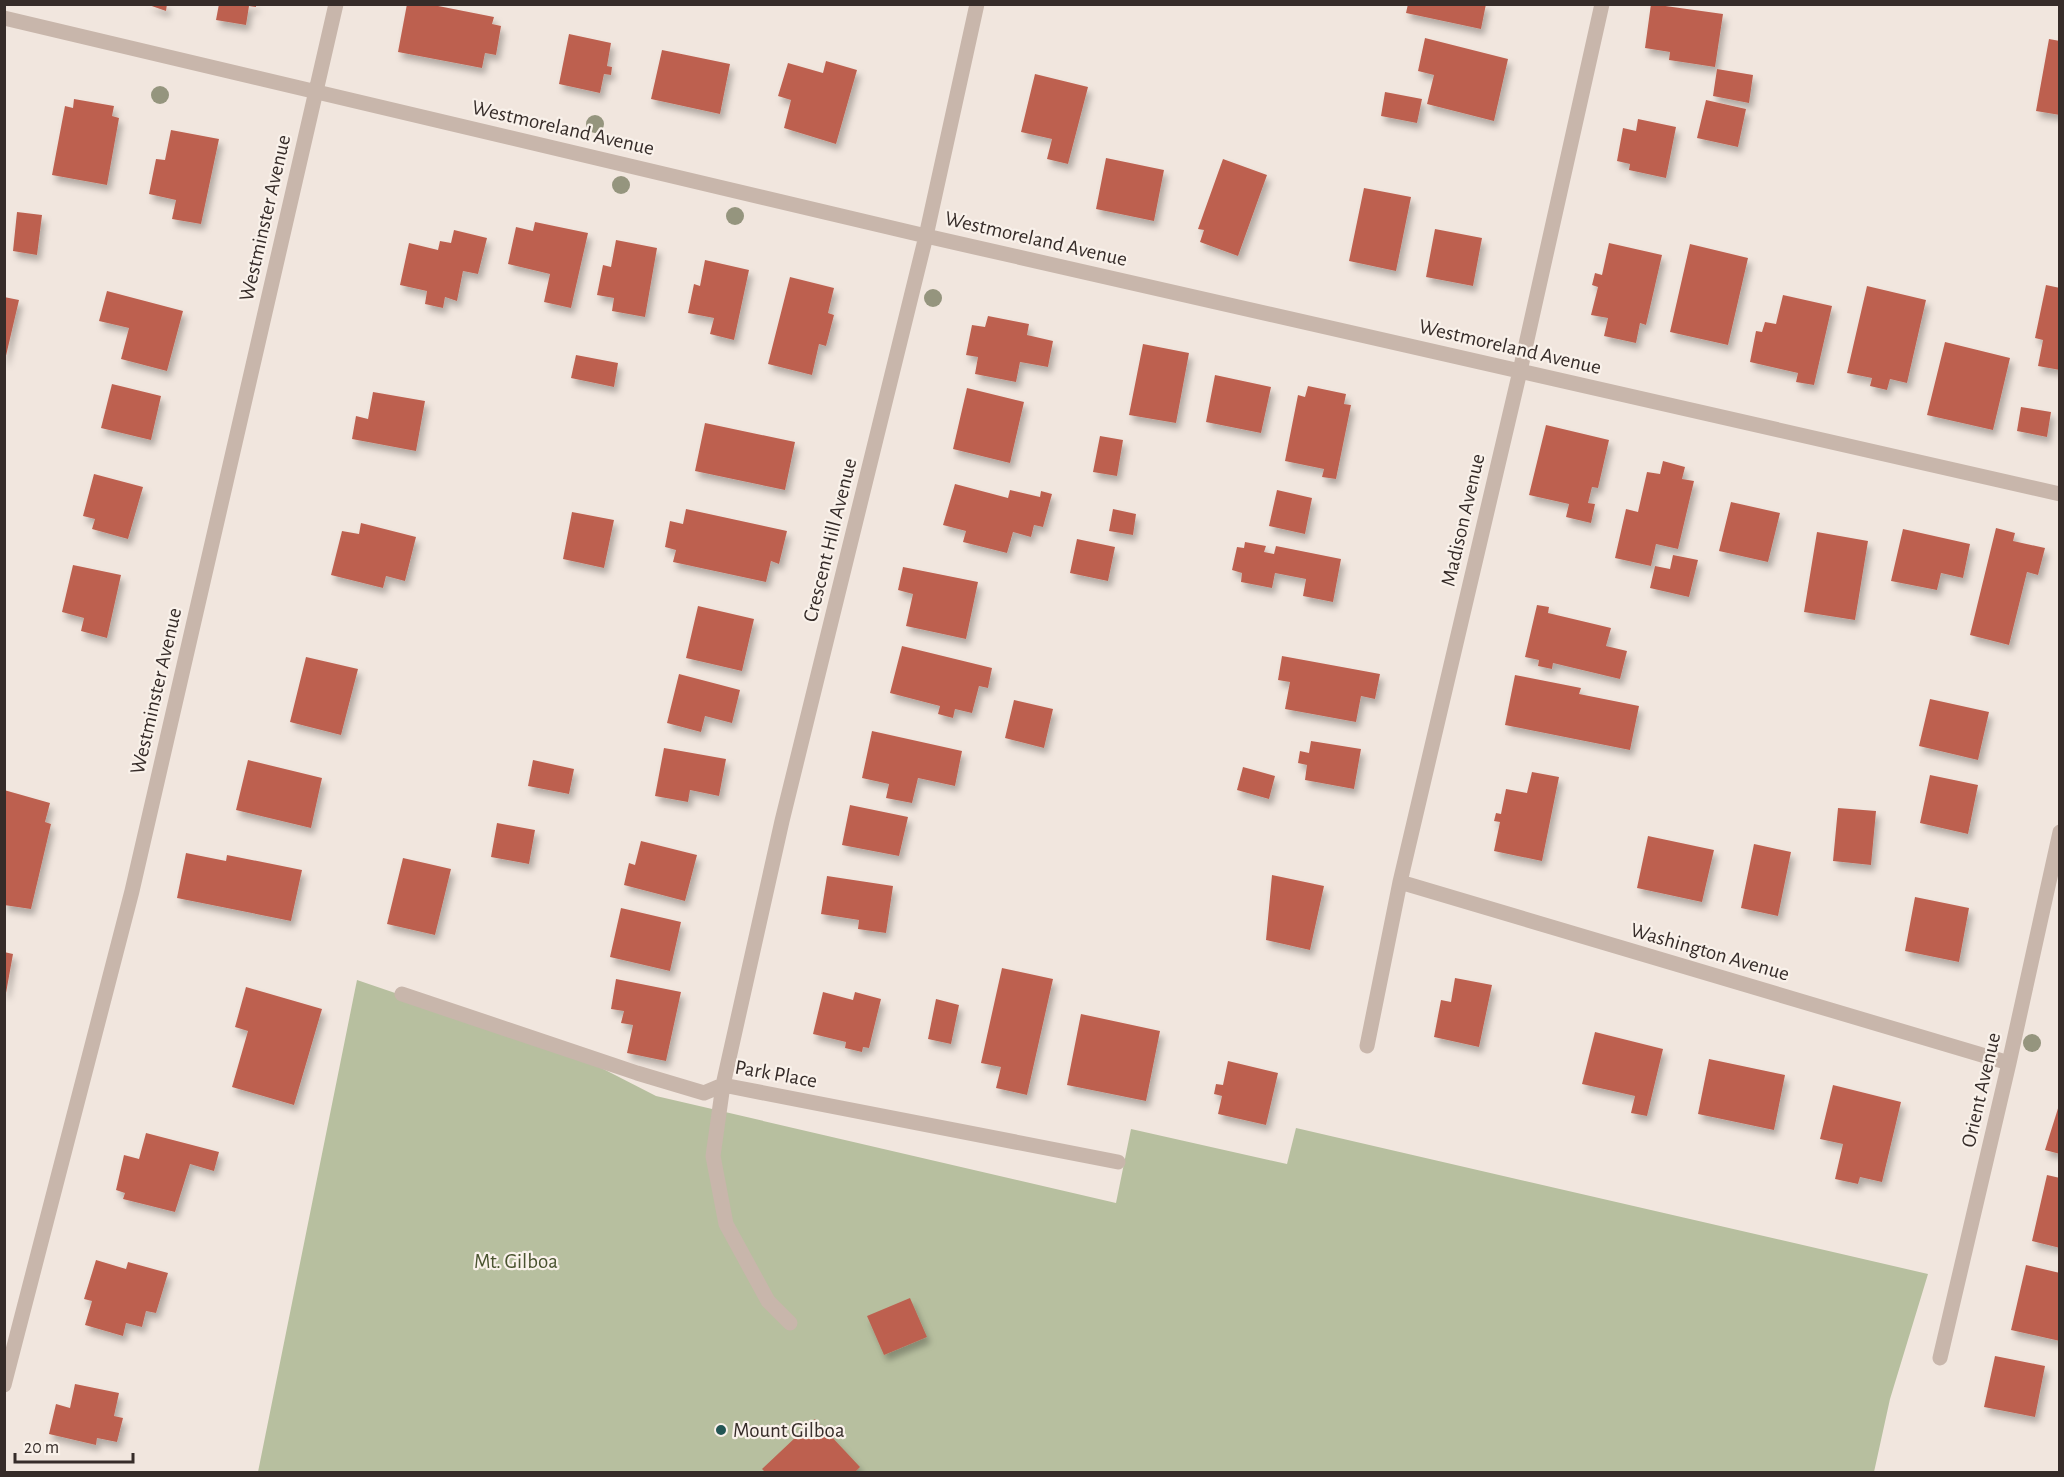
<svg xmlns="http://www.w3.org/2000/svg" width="2064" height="1477" font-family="'Alegreya Sans',sans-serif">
<defs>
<filter id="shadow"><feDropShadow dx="3.5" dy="6" stdDeviation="3" flood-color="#0004"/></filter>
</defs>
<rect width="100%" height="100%" fill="#f1e6de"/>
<path fill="#b7bf9f" d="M357 980 574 1054 656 1096 1116 1203 1131 1129 1287 1164 1296 1128 1928 1274 1890 1399 1874 1472H258Z"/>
<path fill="#bd6150" filter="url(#shadow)" d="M146 4H167L166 11Z
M219 4H256V7L249 6 246 25 216 20Z
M407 4H428L494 17 492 24 501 26 496 55 485 53 482 68 398 52Z
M1408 4H1486L1481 29 1406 13Z
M1651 4 1723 14 1715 67 1669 60 1670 52 1645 48Z
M569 34 611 43 607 66 612 67 611 75 604 74 600 93 559 84Z
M1425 38 1508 59 1494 121 1427 104 1434 75 1418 71Z
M2049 39 2060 41V115L2036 111Z
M662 50 730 64 720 114 651 99Z
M826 61 857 70 836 144 784 128 791 100 778 96 788 63 823 73Z
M1717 69 1753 75 1749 103 1713 96Z
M1035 74 1088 87 1068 164 1047 159 1052 139 1021 132Z
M1385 92 1422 99 1417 123 1381 116Z
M74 99 114 106 112 116 119 118 107 185 52 175 65 106 73 108Z
M1706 100 1746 109 1738 147 1697 138Z
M1638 119 1676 127 1666 178 1629 170 1630 164 1617 161 1623 128 1636 131Z
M171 130 219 139 201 224 172 219 176 200 149 194 156 159 165 160Z
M1106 158 1164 170 1154 221 1096 209Z
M1223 159 1267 175 1238 256 1200 242 1204 230 1198 229Z
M1364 188 1411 197 1396 271 1349 261Z
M17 212 42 215 37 255 13 251Z
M535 222 588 233 571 308 544 302 550 274 508 264 516 227 533 231Z
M1435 229 1482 238 1473 286 1426 277Z
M454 230 487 238 478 274 463 271 457 301 445 297 443 308 425 304 427 291 400 285 409 243 438 250 440 241 451 243Z
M616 240 657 248 645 317 612 311 614 298 597 295 603 265 611 267Z
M1609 243 1662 255 1646 325 1640 323 1636 343 1604 336 1608 318 1591 315 1598 287 1592 285 1595 273 1602 275Z
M1690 244 1748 258 1728 345 1670 332Z
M705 260 749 270 734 340 710 334 714 318 688 313 694 284 700 286Z
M790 277 834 288 828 313 834 315 826 346 819 344 812 375 768 364Z
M2046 285 2060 288V370L2038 366 2043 340 2035 338Z
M1867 286 1926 300 1907 383 1890 379 1887 390 1870 386 1872 378 1847 373Z
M107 291 183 311 167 371 121 359 129 328 99 321Z
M1783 295 1832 306 1814 385 1796 382 1798 373 1750 362 1756 331 1762 332 1765 322 1776 324Z
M4 297 19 300 5 360H4Z
M988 316 1029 324 1027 335 1053 341 1048 367 1020 362 1016 382 975 374 978 357 966 355 972 325 985 327Z
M1945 342 2010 358 1993 430 1927 415Z
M1143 344 1189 353 1176 423 1129 415Z
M576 355 618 363 614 387 571 378Z
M1215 375 1271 387 1261 433 1206 422Z
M112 384 161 396 151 440 101 428Z
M1308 386 1346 394 1344 404 1351 405 1336 479 1322 477 1324 469 1285 461 1298 395 1305 397Z
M967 388 1024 402 1010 463 953 449Z
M373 392 425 401 416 451 352 439 356 416 368 419Z
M2021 407 2051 412 2047 437 2017 431Z
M705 423 795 442 785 490 695 471Z
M1546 425 1609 440 1598 488 1592 487 1588 503 1595 504 1591 523 1566 517 1569 504 1529 495Z
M1100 436 1123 440 1117 476 1093 472Z
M1663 461 1685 467 1682 479 1694 481 1678 549 1656 544 1651 566 1615 558 1626 509 1638 512 1647 472 1660 474Z
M94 474 143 487 128 539 92 529 95 519 83 516Z
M955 484 1008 498 1010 490 1040 497 1041 491 1052 494 1043 527 1034 525 1031 537 1013 532 1007 553 963 542 966 531 943 525Z
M1277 490 1312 498 1305 534 1269 526Z
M1731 502 1780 513 1768 562 1719 551Z
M686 509 787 531 779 564 771 561 766 582 673 562 676 550 665 547 670 521 683 524Z
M1113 509 1136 514 1133 535 1109 531Z
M572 512 614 520 604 568 563 559Z
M361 523 416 537 405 581 386 576 383 588 331 575 342 531 359 534Z
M1996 528 2015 533 2013 541 2045 548 2038 575 2027 572 2009 645 1970 635Z
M1903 529 1970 544 1963 578 1941 573 1937 590 1891 581Z
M1817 532 1868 541 1855 620 1804 612Z
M1077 539 1115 547 1108 581 1070 573Z
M1245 542 1266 546 1264 552 1274 554 1276 546 1341 559 1333 602 1303 596 1306 579 1275 573 1272 588 1241 582 1242 573 1232 570 1237 547 1244 548Z
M1673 555 1698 560 1689 597 1650 588 1655 566 1670 569Z
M73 565 121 575 107 638 81 631 84 618 62 612Z
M903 567 978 582 966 639 906 626 913 594 898 590Z
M1537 605 1549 607 1548 613 1611 628 1606 646 1627 651 1620 679 1553 663 1552 669 1538 666 1539 660 1525 657Z
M698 606 754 619 742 671 686 658Z
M902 646 992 668 988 688 979 686 972 713 955 709 953 718 938 714 940 706 890 693Z
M1282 656 1380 674 1375 699 1361 696 1356 722 1285 709 1290 682 1278 680Z
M306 657 358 669 341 735 290 722Z
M679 674 740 690 732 723 705 716 701 732 667 723Z
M1515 675 1581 688 1579 694 1639 706 1630 750 1505 725Z
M1930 699 1989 712 1978 760 1919 746Z
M1014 700 1053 709 1044 748 1005 738Z
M872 731 962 751 955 786 918 778 912 803 886 798 889 784 862 778Z
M1311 741 1361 749 1354 789 1305 780 1307 765 1298 763 1300 751 1309 753Z
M664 748 726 759 719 796 690 790 688 802 655 796Z
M248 760 322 778 311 828 236 810Z
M533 760 574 769 569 794 528 786Z
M1243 767 1275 776 1269 799 1237 790Z
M1532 772 1559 777 1542 861 1494 851 1500 822 1494 821 1496 813 1501 814 1506 789 1527 793Z
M1930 775 1978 785 1968 834 1920 823Z
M4 790 50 803 45 822 51 824 31 909 4 905Z
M850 805 908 817 899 856 842 845Z
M1838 808 1876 811 1871 865 1833 861Z
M497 823 535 830 529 864 491 857Z
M1648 836 1714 850 1702 902 1637 888Z
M641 841 697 855 685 901 624 885 629 863 635 865Z
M1754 844 1791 852 1778 916 1741 908Z
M186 853 226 861 227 855 302 870 291 921 177 898Z
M403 858 451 869 435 935 387 924Z
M1272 875 1324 886 1310 950 1266 940Z
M827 876 893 886 886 933 858 929 859 920 821 914Z
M1915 897 1969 908 1959 962 1905 951Z
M621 908 681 922 670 971 610 957Z
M4 952 13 954 6 993H4Z
M1002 968 1053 979 1027 1095 996 1088 1001 1067 981 1063Z
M1455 978 1492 985 1479 1047 1434 1037 1441 1000 1451 1002Z
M616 979 681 992 666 1061 627 1053 633 1025 621 1023 624 1011 611 1009Z
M246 987 322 1009 294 1105 232 1087 248 1031 235 1027Z
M823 992 853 1000 855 992 881 999 869 1048 863 1047 862 1052 845 1048 846 1042 813 1034Z
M936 999 959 1005 951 1044 928 1039Z
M1081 1014 1160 1031 1146 1101 1067 1085Z
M1595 1032 1663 1049 1647 1116 1631 1113 1635 1096 1582 1084Z
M1709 1059 1785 1075 1774 1130 1698 1114Z
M1228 1061 1278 1073 1266 1125 1218 1114 1222 1096 1214 1094 1216 1084 1223 1085Z
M1833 1085 1901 1102 1882 1182 1860 1177 1858 1184 1835 1179 1843 1144 1820 1139Z
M2060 1102V1154L2045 1150Z
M146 1133 219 1152 214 1171 190 1164 175 1212 123 1199 125 1193 116 1190 124 1155 139 1159Z
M2047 1175 2060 1178V1248L2032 1241Z
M96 1260 126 1269 128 1262 168 1273 156 1313 146 1311 142 1327 126 1323 123 1336 85 1325 92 1301 84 1299Z
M2026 1265 2060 1273V1341L2011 1330Z
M910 1298 927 1337 884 1355 867 1316Z
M1995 1356 2045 1366 2035 1417 1984 1407Z
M75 1384 119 1393 114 1416 123 1418 117 1442 97 1438 96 1445 49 1434 56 1404 70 1408Z
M815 1419 860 1467 855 1472H765L762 1469Z"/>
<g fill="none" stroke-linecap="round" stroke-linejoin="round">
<path stroke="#c8b6ab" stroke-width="15" d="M4 18 926 236 2060 494
M1400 882 2009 1063
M402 994 637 1073 704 1093 723 1085 1118 1162
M1367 1046 1400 882 1520 371 1602 4
M790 1323 768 1301 726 1224 713 1156 723 1085 782 821 926 236 977 4
M1940 1358 2009 1063 2060 832
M4 1385 132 891 336 4"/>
</g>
<g fill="#95957e">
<circle cx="160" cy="95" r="9"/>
<circle cx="595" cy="124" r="9"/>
<circle cx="621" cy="185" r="9"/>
<circle cx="735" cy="216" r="9"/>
<circle cx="933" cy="298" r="9"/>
<circle cx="2032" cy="1043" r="9"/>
</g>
<circle fill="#225554" stroke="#f9f1ea" stroke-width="2" cx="721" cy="1430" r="6"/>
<g text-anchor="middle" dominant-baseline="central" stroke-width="4.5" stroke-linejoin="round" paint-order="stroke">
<g font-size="21" fill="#362c29" stroke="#f9f1ea">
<text transform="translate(563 128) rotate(13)">Westmoreland Avenue</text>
<text transform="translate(265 218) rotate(-77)">Westminster Avenue</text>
<text transform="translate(1036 239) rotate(13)">Westmoreland Avenue</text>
<text transform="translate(1510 347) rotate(13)">Westmoreland Avenue</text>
<text transform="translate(1463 520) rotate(-77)">Madison Avenue</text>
<text transform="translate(830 540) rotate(-76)">Crescent Hill Avenue</text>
<text transform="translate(156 691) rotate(-77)">Westminster Avenue</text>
<text transform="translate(1710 952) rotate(16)">Washington Avenue</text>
<text transform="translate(776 1074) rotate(10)">Park Place</text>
<text transform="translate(1981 1090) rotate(-77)">Orient Avenue</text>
</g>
<g font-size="21" fill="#49532f" stroke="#f9f1ea">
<text x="516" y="1261">Mt. Gilboa</text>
</g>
<g font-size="21" fill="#362c29" stroke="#f9f1ea" text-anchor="start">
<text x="733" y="1430">Mount Gilboa</text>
</g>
</g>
<rect width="2064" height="1477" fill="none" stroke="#362c29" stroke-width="12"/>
<path d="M15 1453v9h118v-9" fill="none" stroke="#362c29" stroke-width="3"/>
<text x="24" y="1453" font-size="18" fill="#362c29" stroke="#f9f1ea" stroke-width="4.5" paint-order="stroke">20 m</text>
</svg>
